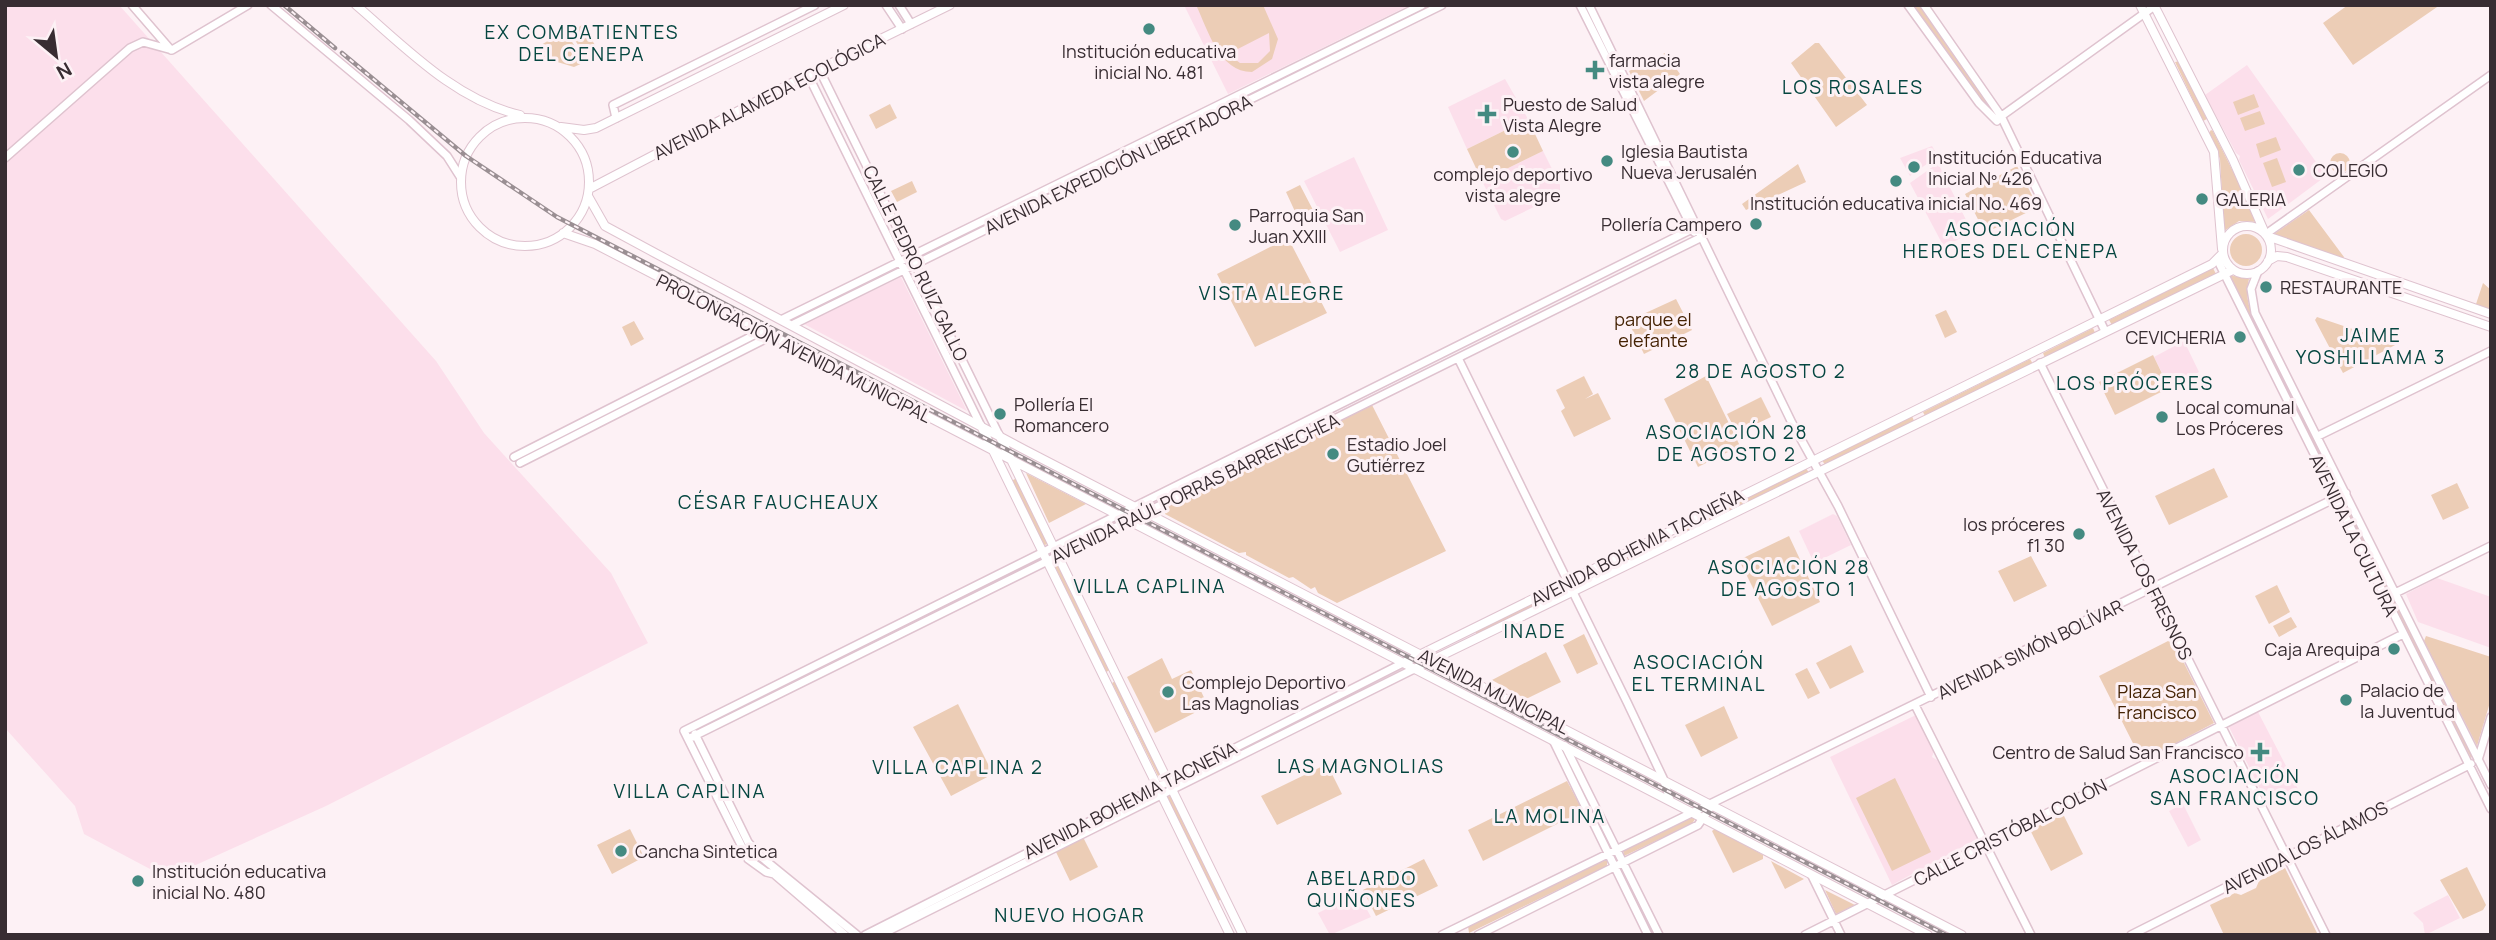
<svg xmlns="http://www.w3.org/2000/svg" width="2496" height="940" font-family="Manrope,sans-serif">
<rect width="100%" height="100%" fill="#fdf1f5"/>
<path fill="#fcdfeb" d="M5 5H119L436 361 484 433 611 573 648 643 326 806 167 878 84 834 75 806 5 728Z
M1184 5H1410L1228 94Z
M2247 65 2326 176 2268 219 2239 160 2240 156 2236 153 2205 95Z
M1505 79 1528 119 1467 149 1448 107Z
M1932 146 1938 156 1910 176 1900 158Z
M1543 151 1560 185V191L1557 196 1505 221 1501 219 1482 181Z
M1354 157 1388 230 1340 252 1304 181Z
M1938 163 1972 232 1944 247 1910 183Z
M901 277 967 411 804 324Z
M2184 341 2199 372 2169 387 2154 357Z
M1833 514 1837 516 1851 545 1814 563 1799 531Z
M2437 578 2491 597V648L2418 622 2406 594Z
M2258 712 2299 791 2269 807 2229 727Z
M1916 715 1934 751 1932 757 1937 760 1977 839 1892 885 1830 757Z
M2183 804 2201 840 2188 847 2169 811Z
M1358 893 1371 917 1330 935 1318 913Z
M2448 895 2460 918 2425 935 2423 923 2413 913Z"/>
<path fill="#eccdb6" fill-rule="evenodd" d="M1196 5H1263L1278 39 1272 59 1252 72C1219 72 1208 30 1196 5ZM1269 33 1270 51 1258 63H1240L1228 54Z
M1913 5H1920L1992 110H1988Z
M2348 5H2440L2353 65 2323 23Z
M582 25 597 48 585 55 570 33Z
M565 31 585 62 574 67 534 55V49Z
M1815 43H1819L1867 105 1836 127 1791 63Z
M1665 53 1680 74 1644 101 1629 71Z
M2180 61 2207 119 2203 121 2175 62Z
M2254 94 2259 107 2238 115 2233 102Z
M890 104 897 118 876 129 869 115Z
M2260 111 2265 124 2245 131 2240 118Z
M1528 119 1543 151 1482 181 1467 149Z
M2211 130 2213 131 2258 222 2239 221 2224 231 2220 159 2209 133Z
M2276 137 2281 150 2260 158 2256 144Z
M2330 163a10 10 0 1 1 20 0a10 10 0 1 1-20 0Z
M2277 158 2286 182 2272 187 2263 163Z
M1798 164 1806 182 1746 210 1742 204Z
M2017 166 2038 207 1985 233 1965 194Z
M912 181 917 192 897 202 891 191Z
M1300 185 1313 210 1298 218 1286 192Z
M2309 210 2344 257 2343 260 2274 234Z
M2230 250a16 16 0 1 1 32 0a16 16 0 1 1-32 0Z
M1288 238 1327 313 1255 347 1217 274Z
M2213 268 2216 274 2112 325 2109 320Z
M2229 275 2249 279C2238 320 2282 346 2281 378Z
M2483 283 2491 290V310L2476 304Z
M1676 299 1692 330 1644 354 1628 321Z
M1946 310 1957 332 1945 338 1935 315Z
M2317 317 2397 344 2343 373 2315 320Z
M634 321 644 339 631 346 622 327Z
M2093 328 2095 333 2045 358 2043 353Z
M2153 355 2169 388 2115 415 2099 382Z
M2030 359 2033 364 1925 416 1923 412Z
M1584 376 1593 394 1585 399 1598 393 1611 419 1574 437 1561 411 1565 408 1556 390Z
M1706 376 1740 446 1698 467 1664 399Z
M2289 386 2339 488 2337 491 2285 388Z
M1761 397 1771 417 1737 433 1727 414Z
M1371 403 1446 551 1337 603 1318 593 1315 587 1311 589 1293 577 1289 578 1246 555V552L1239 553 1165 514 1166 504Z
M1912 416 1914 421 1825 465 1822 460Z
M1806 468 1809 473 1681 535 1678 530Z
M2214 468 2228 497 2169 525 2155 496Z
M1026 473 1086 504 1049 523Z
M1017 478 1049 544 1044 545 1011 481Z
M2457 483 2469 508 2443 520 2431 495Z
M2345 500 2389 588 2387 591 2341 502Z
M1789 536 1820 602 1772 626 1739 560Z
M1666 537 1668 542 1575 586 1573 581Z
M2031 556 2047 586 2014 602 1998 571Z
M1058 561 1112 669 1106 672 1053 563Z
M2277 585 2290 612 2269 624 2255 596Z
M1561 586 1563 592 1477 635 1475 630Z
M2395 600 2473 755 2471 758 2391 602Z
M2291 617 2297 627 2279 637 2273 626Z
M1584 634 1598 664 1577 674 1563 645Z
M2426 636 2491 657V699L2477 746 2424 641Z
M2172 639 2214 723 2142 761 2099 676Z
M1851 645 1864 672 1830 689 1816 663Z
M1546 652 1561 682 1526 699 1492 680Z
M1162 658 1172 679 1191 670 1208 706 1155 733 1127 677Z
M1807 668 1820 693 1808 699 1795 674Z
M1117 680 1164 778 1160 780 1112 683Z
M1343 696 1345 699 1242 752 1241 748Z
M958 704 993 774 951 796 913 727Z
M1724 706 1738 738 1701 757 1685 725Z
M1327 764 1342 794 1277 825 1261 796Z
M1895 778 1931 852 1892 871 1856 798Z
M1567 781 1583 811 1483 861 1468 830Z
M1173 795 1222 899 1218 901 1167 797Z
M2063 814 2083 854 2051 871 2030 830Z
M1689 816 1695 819 1692 824 1624 856 1623 849Z
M1716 828 1763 855V859L1733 873 1712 831Z
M630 829 644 857 612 874 597 845Z
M1083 837 1098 867 1070 881 1055 850Z
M1424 859 1438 886 1376 916 1363 890Z
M1603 859H1607V866L1469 933 1468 926Z
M1771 861 1804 879 1785 889Z
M1623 867 1657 935H1652L1619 869Z
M2467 867 2486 905 2483 910 2463 919 2440 880Z
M2285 868 2318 935H2224L2210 905 2235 893 2241 895 2256 888 2259 881Z
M1825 890 1855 905 1836 914Z"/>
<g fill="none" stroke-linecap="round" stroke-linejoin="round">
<g stroke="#dfc3cf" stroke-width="10">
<path id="tertiary" d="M132 5 171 50
M271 5 409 120 447 156 461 178
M886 5 902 29
M899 5 911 24
M1580 5 1694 232
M1589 5 1792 423 1838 506 1931 697
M1908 5 1979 103 1997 121
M1924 5 2001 116 2105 331
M819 69 999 435
M808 75 981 426
M616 118 613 105 815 5
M1996 120 2156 5
M5 158 130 48 143 42 172 50 248 5
M2266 234 2491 75
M2218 261 2491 809
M2258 271 2251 289 2255 313 2491 785
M783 319 1422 5
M794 324 1442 5
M1458 358 1627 702 1663 778 1670 800
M2040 363 2326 935
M2318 436 2491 351
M514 457 762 331
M520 463 771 336
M2385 598 2491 546
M1915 705 2031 935
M695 734 748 842 760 856 857 935
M688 739 1702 237
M1553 740 1648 935
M1565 746 1659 935
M2478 760 2491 717
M1812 876 1841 935
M845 935 774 874 766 872 748 859 684 731 1692 229
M865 935 1403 663
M880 935 1414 669
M1442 935 2346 493
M1478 935 1698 825 1713 804
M1805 935 2403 634
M2131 935 2471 764"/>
</g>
<g stroke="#dfc3cf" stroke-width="10">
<path id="secondary" d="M356 5C405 47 455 100 520 115
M2140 5 2214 152 2222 249
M2154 5 2233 160 2264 231
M461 182a64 64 0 1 1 128 0a64 64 0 1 1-128 0Z
M561 127 584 130 596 128 844 5
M589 189 803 77 950 5
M588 196 605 226 655 253 1025 450 1962 935
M2223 250a24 24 0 1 1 48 0a24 24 0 1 1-48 0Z
M563 233 595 244 1928 935
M2267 236 2491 314
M2268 261 2277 256 2287 257 2491 327
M981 426 1230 935
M999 435 1243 935
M1403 663 2212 264 2222 254
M1414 669 2233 270"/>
</g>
<use href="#tertiary" stroke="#fff" stroke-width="7"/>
<use href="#secondary" stroke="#fff" stroke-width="8"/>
<g stroke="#9a8f93" stroke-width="4.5">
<path id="rail" d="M284 5 335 48
M342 53 466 156 557 217 1946 935"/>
</g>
<use href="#rail" stroke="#fdf1f5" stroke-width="2" stroke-dasharray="5" stroke-linecap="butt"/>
</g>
<g fill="#448a81" stroke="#fdf1f5" stroke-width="2.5">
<circle cx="1149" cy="29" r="7"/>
<path d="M1591.5 59.5h7v7h7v7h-7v7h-7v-7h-7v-7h7z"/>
<path d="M1483.5 103.5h7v7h7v7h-7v7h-7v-7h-7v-7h7z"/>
<circle cx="1513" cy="152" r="7"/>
<circle cx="1607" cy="161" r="7"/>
<circle cx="1914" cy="167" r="7"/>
<circle cx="2299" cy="170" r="7"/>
<circle cx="1896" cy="181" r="7"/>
<circle cx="2202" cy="199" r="7"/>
<circle cx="1756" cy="224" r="7"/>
<circle cx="1235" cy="225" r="7"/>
<circle cx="2266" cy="287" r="7"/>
<circle cx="2240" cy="337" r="7"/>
<circle cx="1000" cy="414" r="7"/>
<circle cx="2162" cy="417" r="7"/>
<circle cx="1333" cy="454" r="7"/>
<circle cx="2079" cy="534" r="7"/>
<circle cx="2394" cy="649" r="7"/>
<circle cx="1168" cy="692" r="7"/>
<circle cx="2346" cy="700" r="7"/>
<path d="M2256.5 741.5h7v7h7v7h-7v7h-7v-7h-7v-7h7z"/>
<circle cx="621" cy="851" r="7"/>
<circle cx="138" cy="881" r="7"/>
</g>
<g text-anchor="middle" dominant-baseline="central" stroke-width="6" stroke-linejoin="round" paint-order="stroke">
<g font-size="18" fill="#382d32" stroke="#fdf1f5" text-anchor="start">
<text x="1149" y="51" text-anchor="middle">Institución educativa<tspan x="1149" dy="21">inicial No. 481</tspan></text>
<text x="1609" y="60">farmacia<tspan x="1609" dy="21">vista alegre</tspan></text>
<text x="1503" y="104">Puesto de Salud<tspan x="1503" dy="21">Vista Alegre</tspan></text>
<text x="1621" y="151">Iglesia Bautista<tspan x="1621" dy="21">Nueva Jerusalén</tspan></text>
<text x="1928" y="157">Institución Educativa<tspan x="1928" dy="21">Inicial Nº 426</tspan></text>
<text x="2313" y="170">COLEGIO</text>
<text x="1513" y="174" text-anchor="middle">complejo deportivo<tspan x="1513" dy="21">vista alegre</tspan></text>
<text x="2216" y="199">GALERIA</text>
<text x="1896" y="203" text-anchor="middle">Institución educativa inicial No. 469</text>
<text x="1249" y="215">Parroquia San<tspan x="1249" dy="21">Juan XXIII</tspan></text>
<text x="1742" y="224" text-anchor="end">Pollería Campero</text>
<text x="2280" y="287">RESTAURANTE</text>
<text x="2226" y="337" text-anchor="end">CEVICHERIA</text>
<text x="1014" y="404">Pollería El<tspan x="1014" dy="21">Romancero</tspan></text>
<text x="2176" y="407">Local comunal<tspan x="2176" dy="21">Los Próceres</tspan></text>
<text x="1347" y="444">Estadio Joel<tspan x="1347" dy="21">Gutiérrez</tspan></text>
<text x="2065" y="524" text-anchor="end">los próceres<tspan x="2065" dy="21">f1 30</tspan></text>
<text x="2380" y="649" text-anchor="end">Caja Arequipa</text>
<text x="1182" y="682">Complejo Deportivo<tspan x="1182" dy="21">Las Magnolias</tspan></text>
<text x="2360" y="690">Palacio de<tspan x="2360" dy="21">la Juventud</tspan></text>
<text x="2244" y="752" text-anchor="end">Centro de Salud San Francisco</text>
<text x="635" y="851">Cancha Sintetica</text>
<text x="152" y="871">Institución educativa<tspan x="152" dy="21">inicial No. 480</tspan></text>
</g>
<g font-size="18" fill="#382d32" stroke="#fdf1f5">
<text transform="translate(769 96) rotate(-27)">AVENIDA ALAMEDA ECOLÓGICA</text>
<text transform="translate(1118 164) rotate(-26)">AVENIDA EXPEDICIÓN LIBERTADORA</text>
<text transform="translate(916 263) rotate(64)">CALLE PEDRO RUIZ GALLO</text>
<text transform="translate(794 348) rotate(27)">PROLONGACIÓN AVENIDA MUNICIPAL</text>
<text transform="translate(1195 488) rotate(-26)">AVENIDA RAÚL PORRAS BARRENECHEA</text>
<text transform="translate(2354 535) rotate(64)">AVENIDA LA CULTURA</text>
<text transform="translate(1637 547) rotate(-27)">AVENIDA BOHEMIA TACNEÑA</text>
<text transform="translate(2145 574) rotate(63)">AVENIDA LOS FRESNOS</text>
<text transform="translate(2030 649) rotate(-26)">AVENIDA SIMÓN BOLÍVAR</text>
<text transform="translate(1494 691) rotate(27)">AVENIDA MUNICIPAL</text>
<text transform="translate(1130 800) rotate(-27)">AVENIDA BOHEMIA TACNEÑA</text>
<text transform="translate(2010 832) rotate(-27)">CALLE CRISTÓBAL COLÓN</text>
<text transform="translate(2305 847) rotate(-27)">AVENIDA LOS ÁLAMOS</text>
</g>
<g font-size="18" fill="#442203" stroke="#fdf1f5">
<text x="1653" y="319">parque el<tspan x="1653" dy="21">elefante</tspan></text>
<text x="2157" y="691">Plaza San<tspan x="2157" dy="21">Francisco</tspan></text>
</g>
<g font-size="19" letter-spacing="2" fill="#054640" stroke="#fdf1f5">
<text x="582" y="32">EX COMBATIENTES<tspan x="582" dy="22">DEL CENEPA</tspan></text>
<text x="1853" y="87">LOS ROSALES</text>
<text x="2011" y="229">ASOCIACIÓN<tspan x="2011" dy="22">HEROES DEL CENEPA</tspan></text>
<text x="1272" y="293">VISTA ALEGRE</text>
<text x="2371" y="335">JAIME<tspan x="2371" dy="22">YOSHILLAMA 3</tspan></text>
<text x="1761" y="371">28 DE AGOSTO 2</text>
<text x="2135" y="383">LOS PRÓCERES</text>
<text x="1727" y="432">ASOCIACIÓN 28<tspan x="1727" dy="22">DE AGOSTO 2</tspan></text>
<text x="779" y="502">CÉSAR FAUCHEAUX</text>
<text x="1789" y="567">ASOCIACIÓN 28<tspan x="1789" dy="22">DE AGOSTO 1</tspan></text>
<text x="1150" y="586">VILLA CAPLINA</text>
<text x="1535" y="631">INADE</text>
<text x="1699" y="662">ASOCIACIÓN<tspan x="1699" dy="22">EL TERMINAL</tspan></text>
<text x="1361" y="766">LAS MAGNOLIAS</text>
<text x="958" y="767">VILLA CAPLINA 2</text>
<text x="2235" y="776">ASOCIACIÓN<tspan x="2235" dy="22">SAN FRANCISCO</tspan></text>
<text x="690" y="791">VILLA CAPLINA</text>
<text x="1550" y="816">LA MOLINA</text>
<text x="1362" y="878">ABELARDO<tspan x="1362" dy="22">QUIÑONES</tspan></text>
<text x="1070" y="915">NUEVO HOGAR</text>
</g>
</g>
<rect width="2496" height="940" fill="none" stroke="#382d32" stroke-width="14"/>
<g transform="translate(56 56) rotate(151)" stroke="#fdf1f5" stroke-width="5" paint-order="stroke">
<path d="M0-5L12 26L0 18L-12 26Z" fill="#382d32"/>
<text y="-10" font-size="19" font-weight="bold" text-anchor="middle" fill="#382d32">N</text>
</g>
</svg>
